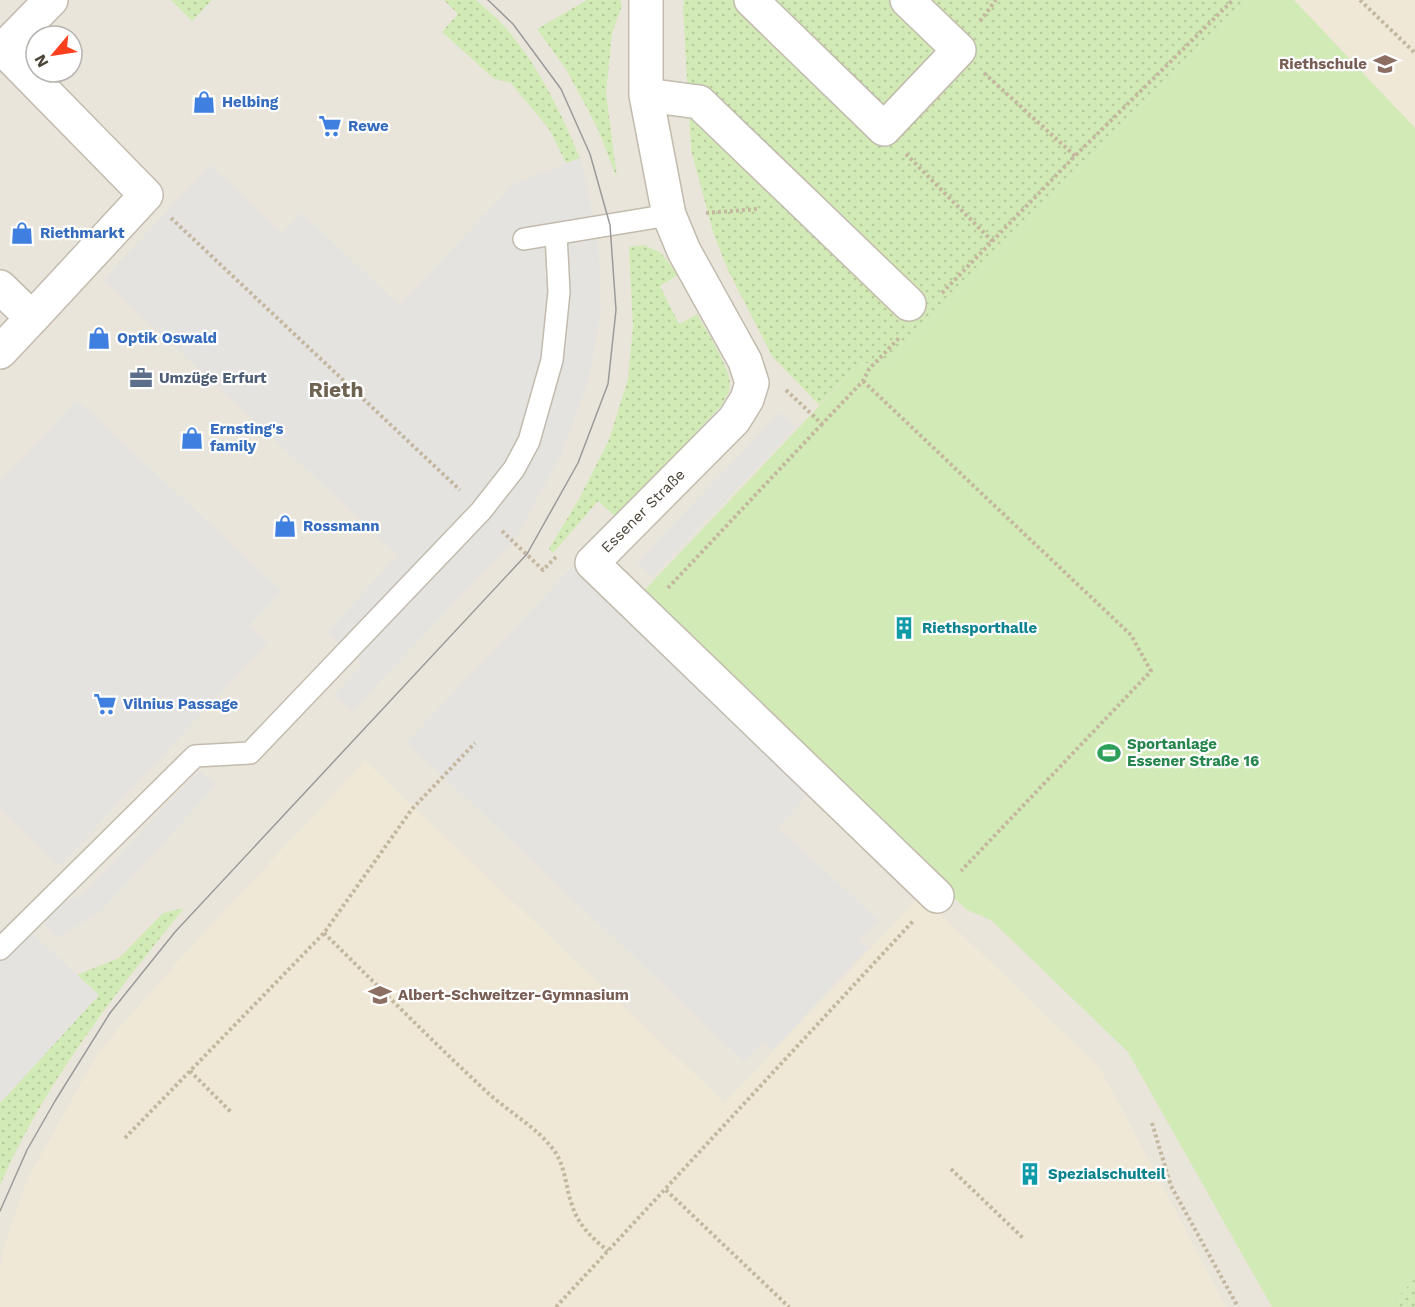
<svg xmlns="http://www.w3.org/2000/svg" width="1415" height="1307" font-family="'Work Sans',sans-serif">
<defs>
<pattern id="grass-dots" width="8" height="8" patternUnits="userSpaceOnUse" patternTransform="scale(1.5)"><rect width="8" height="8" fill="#d2eab5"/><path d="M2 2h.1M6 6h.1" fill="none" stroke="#b6ca9c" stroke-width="1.8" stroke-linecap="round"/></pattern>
</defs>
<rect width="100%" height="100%" fill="#f6f3ec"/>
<path fill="#eae5da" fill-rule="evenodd" d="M0 0H1415V1278L1389 1307H0ZM36 36H72V72H36Z"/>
<path fill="#efe8d6" d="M1294 0H1415V128Z
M365 761 725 1103 921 895 1100 1068 1226 1307H0V1269L4 1246 28 1178 99 1051 198 939Z"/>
<path fill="url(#grass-dots)" d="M171 0H212L192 21Z
M444 0H476C485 8 495 16 503 25 538 64 560 111 580 158L566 163 549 129 511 83 493 78 442 32 458 14Z
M587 0H620L622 6 612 33 606 93 617 178 597 127 566 69 537 29Z
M684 0H1246L890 362 859 364 819 405 772 356 728 270 714 235 691 150 683 7Z
M644 245 661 253 678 275 660 286 679 324 697 314C706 330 730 368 730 384 730 393 725 399 721 406L616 517 598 501 553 553 549 549 579 499 609 440 628 379 633 327 629 247Z
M184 908C114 995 45 1082 0 1185V1103L99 995 77 975 119 958 163 913Z
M1415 1278V1307H1389Z"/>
<path fill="#d2eab5" d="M1246 0H1294L1415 128V1278L1389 1307H1272L1128 1052 991 920 967 910 639 596 859 364 890 362Z"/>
<path fill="#e5e3e0" d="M580 158 598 235 601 310 589 379 561 455 516 538 352 711 334 695 363 664 327 632 398 555 103 280 210 165 282 233 302 213 399 305 514 184Z
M77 400 282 591 250 625 268 642 60 866 0 809V482Z
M781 412 796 427 652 577 637 562Z
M573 566 810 793 778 827 878 920 859 940 868 948 772 1050 763 1041 744 1061 407 742Z
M199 770 216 785 100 912 57 938 42 922 61 901 81 896Z
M13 916 99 995 0 1103V930Z"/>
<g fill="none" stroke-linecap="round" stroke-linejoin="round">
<g stroke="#c2bbae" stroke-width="24">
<path id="service" d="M524 239 669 215
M0 949 195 756 250 753 481 511 514 469 529 441 552 360 559 292 556 234"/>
</g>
<g stroke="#c2bbae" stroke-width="36">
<path id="pedestrian" d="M0 287 32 318 0 352
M32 318 146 195 3 49 51 0"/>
</g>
<g stroke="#c2bbae" stroke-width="36">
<path id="minor" d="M646 0V95L669 215 684 251 745 361 752 383 747 399 734 420 592 563 937 896
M751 0 884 129 959 50 907 0
M646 95 699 102 909 304"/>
</g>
<path stroke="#c4b79f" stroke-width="4" stroke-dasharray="3 3" stroke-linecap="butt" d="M1360 0 1415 53
M980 21 996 0
M984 73 1075 156
M906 154 992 241
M706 213 758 209
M171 218 460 490
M942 293 1075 156 1233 0
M863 381 1131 635 1151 671 961 871
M786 390 822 424 863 381 869 369 899 338
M502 531 543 570 557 556
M668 588 822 424
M324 933C378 986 432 1041 488 1093 509 1112 536 1127 553 1149 566 1166 565 1186 572 1205 578 1225 592 1238 608 1251
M190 1071 232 1113
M1152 1123 1171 1186 1238 1307
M125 1138 324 933 412 809 475 743
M951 1169 1024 1239
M666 1190 789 1307
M556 1307 914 920"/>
<use href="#service" stroke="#fff" stroke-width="21"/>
<use href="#pedestrian" stroke="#fff" stroke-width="33"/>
<use href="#minor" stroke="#fff" stroke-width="33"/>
<path stroke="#9a9a9a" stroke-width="1.5" d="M0 1211 27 1150 55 1101 110 1013 175 932 527 554 578 463 608 384 616 310 610 225 590 154 561 89 513 24 488 0"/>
</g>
<defs>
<g id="school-bare" transform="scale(1.8)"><path d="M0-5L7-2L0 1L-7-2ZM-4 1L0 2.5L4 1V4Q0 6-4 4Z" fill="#8d6e63" stroke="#fff" stroke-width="2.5" paint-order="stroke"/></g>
<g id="shop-bare" transform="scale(1.8)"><path d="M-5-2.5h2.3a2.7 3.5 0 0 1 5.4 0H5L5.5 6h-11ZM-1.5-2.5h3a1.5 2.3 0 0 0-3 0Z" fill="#3f7fe0" stroke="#fff" stroke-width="2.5" paint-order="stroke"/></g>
<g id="supermarket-bare" transform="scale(1.8)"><path d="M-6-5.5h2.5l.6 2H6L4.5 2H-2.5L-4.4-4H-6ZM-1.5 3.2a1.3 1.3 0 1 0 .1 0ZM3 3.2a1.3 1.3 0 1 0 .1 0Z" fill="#3f7fe0" stroke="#fff" stroke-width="2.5" paint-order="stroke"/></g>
<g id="office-bare" transform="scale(1.8)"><path d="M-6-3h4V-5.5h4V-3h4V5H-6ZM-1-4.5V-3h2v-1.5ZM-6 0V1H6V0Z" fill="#5c6f8a" stroke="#fff" stroke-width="2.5" paint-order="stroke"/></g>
<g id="building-bare" transform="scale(1.8)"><path d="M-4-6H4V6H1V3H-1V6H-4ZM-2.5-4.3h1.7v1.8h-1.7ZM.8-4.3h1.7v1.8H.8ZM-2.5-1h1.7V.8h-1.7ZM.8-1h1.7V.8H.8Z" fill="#0f9aa8" stroke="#fff" stroke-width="2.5" paint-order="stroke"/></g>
<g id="stadium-bare" transform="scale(1.8)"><path d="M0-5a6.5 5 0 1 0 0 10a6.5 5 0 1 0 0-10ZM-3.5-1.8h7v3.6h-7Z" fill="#2e9e5b" stroke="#fff" stroke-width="2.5" paint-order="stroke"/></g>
</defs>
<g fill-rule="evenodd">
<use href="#school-bare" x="1385" y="64"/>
<use href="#shop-bare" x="204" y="102"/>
<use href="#supermarket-bare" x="330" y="126"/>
<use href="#shop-bare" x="22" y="233"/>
<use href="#shop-bare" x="99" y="338"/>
<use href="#office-bare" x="141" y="378"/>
<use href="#shop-bare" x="192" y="438"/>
<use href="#shop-bare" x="285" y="526"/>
<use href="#building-bare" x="904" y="628"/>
<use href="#supermarket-bare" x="105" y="704"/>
<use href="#stadium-bare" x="1109" y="753"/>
<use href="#school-bare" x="380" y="995"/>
<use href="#building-bare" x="1030" y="1174"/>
</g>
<g text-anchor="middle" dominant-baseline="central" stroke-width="4.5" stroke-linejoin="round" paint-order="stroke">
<g font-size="15" font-weight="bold" fill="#785e54" stroke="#fff" text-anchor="end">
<text x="1367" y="64">Riethschule</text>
<text x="398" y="995" text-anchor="start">Albert-Schweitzer-Gymnasium</text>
</g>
<g font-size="15" font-weight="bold" fill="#366cbe" stroke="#fff" text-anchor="start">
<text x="222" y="102">Helbing</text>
<text x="348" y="126">Rewe</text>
<text x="40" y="233">Riethmarkt</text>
<text x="117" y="338">Optik Oswald</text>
<text x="210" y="429">Ernsting's<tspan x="210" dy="17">family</tspan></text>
<text x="303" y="526">Rossmann</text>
<text x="123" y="704">Vilnius Passage</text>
</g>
<g font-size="15" font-weight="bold" fill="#4e5e75" stroke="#fff" text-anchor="start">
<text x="159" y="378">Umzüge Erfurt</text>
</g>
<g font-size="15" fill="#4b4439" stroke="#fff">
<text transform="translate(643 511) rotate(-45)">Essener Straße</text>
</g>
<g font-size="15" font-weight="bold" fill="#0d838f" stroke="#fff" text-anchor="start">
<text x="922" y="628">Riethsporthalle</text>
<text x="1048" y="1174">Spezialschulteil</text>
</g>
<g font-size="15" font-weight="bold" fill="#27864d" stroke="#fff" text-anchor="start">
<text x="1127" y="744">Sportanlage<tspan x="1127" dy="17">Essener Straße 16</tspan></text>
</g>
<g font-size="21" font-weight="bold" fill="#6e6250" stroke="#fff">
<text x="336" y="389">Rieth</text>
</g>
</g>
<g transform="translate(54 54) rotate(241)"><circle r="28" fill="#ffffff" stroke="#b7b4b0" stroke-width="1.5"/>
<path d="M0-4.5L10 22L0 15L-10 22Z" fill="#fc3f1d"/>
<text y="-9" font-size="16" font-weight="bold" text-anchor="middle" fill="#4b4439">N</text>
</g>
</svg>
